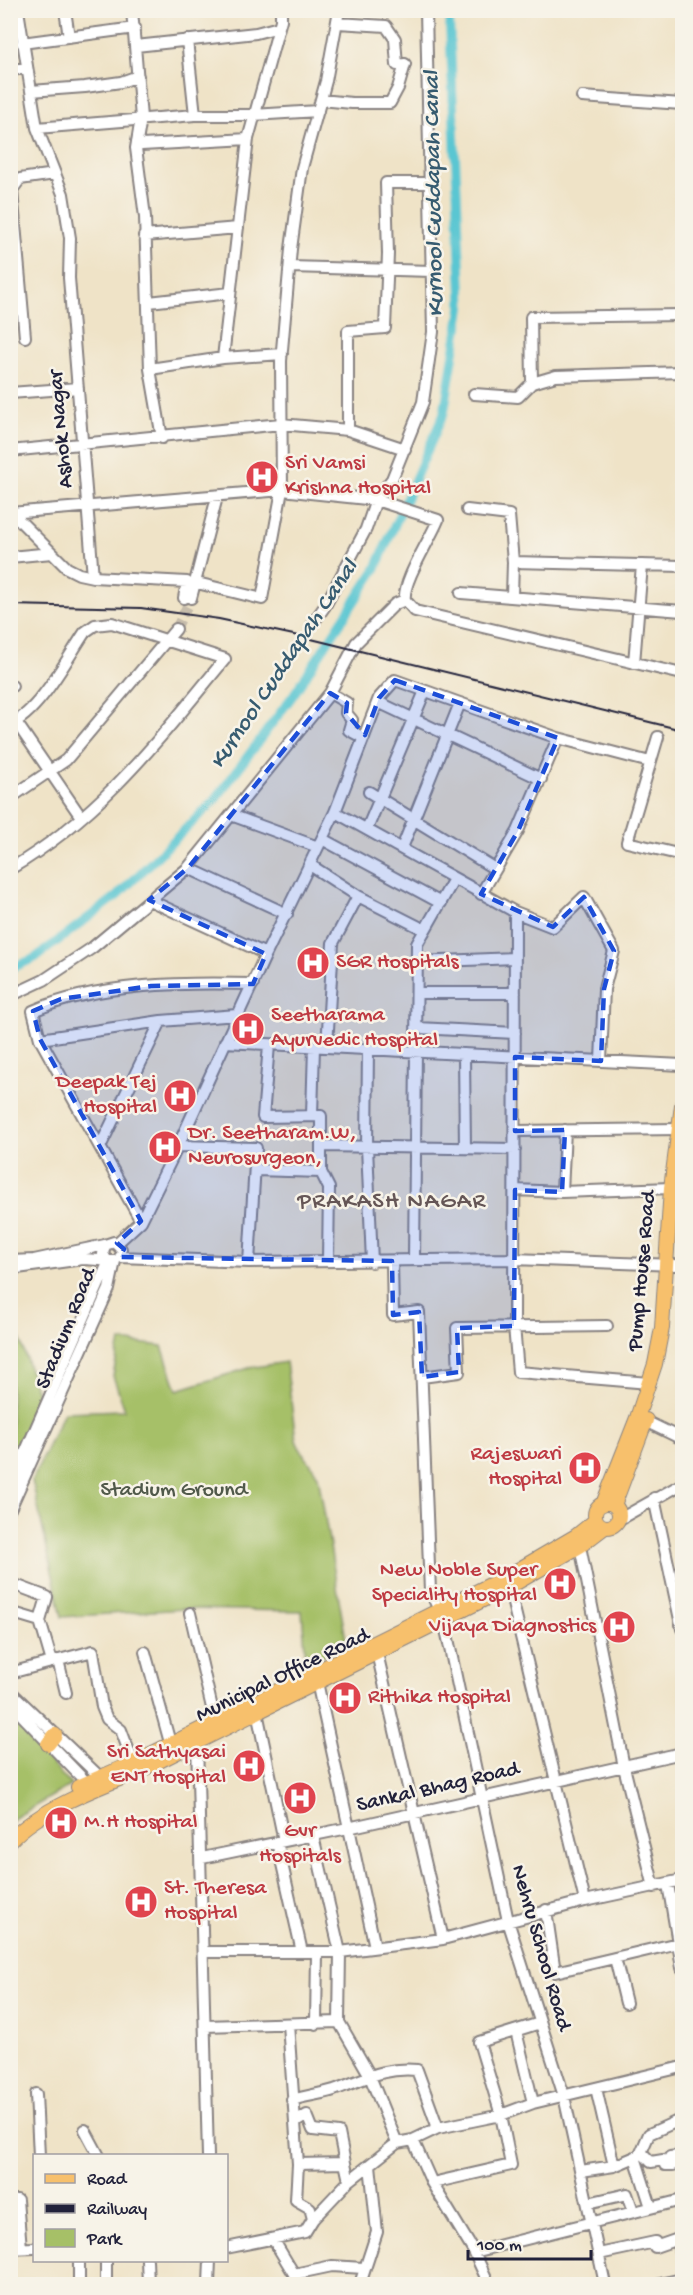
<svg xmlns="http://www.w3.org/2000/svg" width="693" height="2295" font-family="'Gochi Hand',sans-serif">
<rect width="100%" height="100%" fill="#f7f3e8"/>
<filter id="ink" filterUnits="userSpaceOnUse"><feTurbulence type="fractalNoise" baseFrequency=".0167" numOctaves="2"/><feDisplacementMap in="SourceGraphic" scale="12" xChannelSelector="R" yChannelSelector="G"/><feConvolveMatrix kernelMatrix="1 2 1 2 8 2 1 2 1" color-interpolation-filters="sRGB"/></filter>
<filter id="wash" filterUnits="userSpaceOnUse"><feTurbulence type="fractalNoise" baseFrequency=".008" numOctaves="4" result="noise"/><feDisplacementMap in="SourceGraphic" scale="24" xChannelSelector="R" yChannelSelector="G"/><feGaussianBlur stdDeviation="1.35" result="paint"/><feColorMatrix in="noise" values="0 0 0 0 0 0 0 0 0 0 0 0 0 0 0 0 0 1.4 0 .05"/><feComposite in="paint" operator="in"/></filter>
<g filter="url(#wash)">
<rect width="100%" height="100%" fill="#efe3c7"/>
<path fill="#a6c067" stroke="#647151" stroke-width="1.5" d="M10 1308 39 1399 27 1440 11 1448Z
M120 1341 162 1346 177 1390 249 1368 286 1362 296 1440C300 1453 312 1463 318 1476L347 1646 306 1662 302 1611 184 1609 62 1617 32 1480 64 1412 125 1410 113 1376Z
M11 1719 71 1785 16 1817 11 1823Z"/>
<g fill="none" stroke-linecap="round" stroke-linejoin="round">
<path stroke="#5ac6d2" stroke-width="9" d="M10 969 35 958 117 896 215 800 294 694 375 570 444 413 462 305 449 10"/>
</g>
</g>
<g filter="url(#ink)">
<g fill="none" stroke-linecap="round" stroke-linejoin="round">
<path stroke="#c6bcab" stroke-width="10" stroke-dasharray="10 5" stroke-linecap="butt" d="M176 629 191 598"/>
<g stroke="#888281" stroke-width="14">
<path id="minor" d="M18 10 37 128 63 194 70 238 69 278 93 577
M65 10 69 37
M132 10 141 118 136 148 145 217 150 369 162 438
M187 40 195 115
M22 43 135 28
M136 46 256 33 279 27
M10 70 27 68
M31 91 85 87 121 82 138 76
M582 97 682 104
M321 100 352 103H390L398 88 405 64 397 65 395 39 386 26 338 23
M37 128 195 115H253L318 111
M137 141 142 145 248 139
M144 236 238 228
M290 267 432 271
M149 302 230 293
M25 337 12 190 20 179 55 174
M223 358 248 139 281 20V10
M150 369 223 358 282 354
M532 383 531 317 682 315
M10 393 78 388
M474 394 518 397 532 383 556 376 682 372
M348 430 405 449
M10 451 281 424 348 430V331L385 328 388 254 386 183H430
M467 510 509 515 513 562 682 566
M10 513 282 490 376 500 438 520C430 540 402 582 405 600L415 611 682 674
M12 513 67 568 79 574 93 577 187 582 184 598
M10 557 52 553
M197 583 262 599 282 490 281 361 291 249 302 168 326 81 339 10
M461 593 682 611
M512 596 513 562
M191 598 217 497
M313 623 325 606 366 529 376 500 392 479 423 402 433 332 426 10
M634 663 642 565
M10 686H12
M330 693 347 703 346 713 352 720 349 730 364 738
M378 702 541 779
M16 722 81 817
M10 724C38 714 68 657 85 632L95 625 112 623 225 659C159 739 102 815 10 869
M658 737 627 842 682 855
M369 792 495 869
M10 798 66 760 176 629
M335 812 515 912 553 927 584 897 614 951 604 989 601 1061
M231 815 318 847
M367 829 425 691
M322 839 441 903
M402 848 460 703
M310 865 358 896
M188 868 287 914
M481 894 518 831 558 738 650 762
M149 900 266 954
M515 912 514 1326 518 1372 649 1383
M417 962 515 958
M418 993H515
M10 996 44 980 92 948 188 868 330 693 356 643 395 604 405 600
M418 1028 515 1033
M40 1039 161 1021 237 1015
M225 1042 682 1065
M269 1045 263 1117 321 1116V1172
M327 1047 333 943 358 896 425 930
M368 1049 367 1147 372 1262
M464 1054 465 1148
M312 1115 314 1047
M515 1131 679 1129
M101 1145 161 1021
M178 1146 256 1148 249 1262
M321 1146 515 1149
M255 1170 321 1172 329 1188 328 1260
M515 1190 562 1192 671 1188 682 1179
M562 1192 565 1130
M141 1221 40 1039 33 1011C97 983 184 982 253 984
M117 1243 141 1221 178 1146 266 954 335 812 379 698 395 680 558 738
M120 1257 249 1262 514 1259 675 1265
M106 1259 103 1254 105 1245 114 1242 121 1249
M414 1260 417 944 454 879
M10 1261 34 1260 105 1245
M392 1261 393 1315 419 1312 430 1591 444 1620 508 1921 564 2096 605 2284
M10 1269 83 1259 115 1261
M422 1377 459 1372 457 1328 607 1326
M645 1421 682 1439
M10 1487 109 1261
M654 1498 682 1629
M10 1509 109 1289 115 1261
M618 1520 682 1484
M580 1546 624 1767 654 1887
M10 1583 47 1597 40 1621
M10 1612 40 1621 52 1662
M190 1613 215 1721
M145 1652 172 1750
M377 1653 443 1939 585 1901 509 1587
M58 1660 66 1693
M10 1673 93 1651 102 1707 107 1719 121 1730 136 1770
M317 1682 375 1947
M10 1691 99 1776 101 1784
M10 1703 86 1782 89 1790
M257 1712 284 1841
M197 1741 208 2156
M313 1836 340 1952 339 2022 369 2074 397 2143
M277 1842 302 1952
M202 1858 348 1828 682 1753
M668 1884 678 1943
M585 1901 682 1880
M546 1910 555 1972 678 1943 682 1968
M204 1952H340L443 1939
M615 1958 626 2003
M288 2024 298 2164 296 2200 310 2208 313 2219
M316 2024 317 1952
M205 2026 339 2022
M516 2031 533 2103
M596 2088 614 2166
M36 2094 39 2156
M292 2100C306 2096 321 2094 334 2090 365 2079 383 2067 417 2070L438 2128
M296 2122 307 2115 313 2130 339 2133 345 2163
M85 2130 99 2156
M413 2140 432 2183 474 2252 489 2284
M642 2153 651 2162 663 2160 665 2165H673L670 2157 678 2156 680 2164 682 2163
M635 2157 651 2207
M298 2164 345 2163 349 2181
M581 2171 614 2166 640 2155 649 2134 682 2119
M432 2183 511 2165 501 2115 479 2042 540 2023
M10 2200H17L21 2248
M588 2203 627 2194 633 2211
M273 2239 294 2274
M226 2248 305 2232 313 2219 349 2181 397 2143 413 2140 438 2128 501 2115 533 2103 682 2067
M10 2249 34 2248
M474 2252 682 2200
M599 2254 655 2242V2247L678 2239 682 2267
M147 2260 148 2284
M79 2284V2260
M106 2284V2260
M209 2284 210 2260
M296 2284 294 2274 332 2266 363 2268
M360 2284 377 2232 370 2165
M660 2284 682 2279"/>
</g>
<g stroke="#888281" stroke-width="16">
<path id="major" d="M595 1515a12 12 0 1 1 24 0a12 12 0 1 1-24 0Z
M603 1504 637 1418 655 1364 662 1328 671 1188 682 1105
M614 1505 646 1420
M48 1744 55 1735
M78 1787 133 1763 506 1577 576 1536 596 1520
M10 1841C38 1810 98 1787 137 1772L509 1587 580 1546 605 1527"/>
</g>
<use href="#minor" stroke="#fff" stroke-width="10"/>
<use href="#major" stroke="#f7c06c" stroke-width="14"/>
<path stroke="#22223b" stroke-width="2" d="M10 605 141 608 219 619 303 637 682 730"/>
</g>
</g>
<path fill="#1d4ed8" fill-opacity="0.2" stroke="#1d4ed8" stroke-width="4.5" stroke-dasharray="12 8" stroke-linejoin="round" d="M395 680 558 738 518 831 481 894 553 927 584 897 614 951 604 989 601 1061 515 1057V1131L565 1130 562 1192 515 1190 514 1326 457 1328 459 1372 422 1377 419 1312 393 1315 392 1261 120 1257 124 1249 117 1243 141 1221 40 1039 33 1011 61 999 151 986 253 984 266 954 149 900 188 868 330 693 347 703 346 713 365 735 379 698Z"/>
<defs>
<g id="hospital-disc" transform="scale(1.725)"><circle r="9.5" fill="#e0444e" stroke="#f7f3e8"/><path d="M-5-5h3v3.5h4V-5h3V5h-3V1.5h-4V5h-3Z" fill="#fff"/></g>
</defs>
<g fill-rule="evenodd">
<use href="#hospital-disc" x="262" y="477"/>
<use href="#hospital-disc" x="313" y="963"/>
<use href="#hospital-disc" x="248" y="1029"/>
<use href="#hospital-disc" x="180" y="1096"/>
<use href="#hospital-disc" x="165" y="1147"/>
<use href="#hospital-disc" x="585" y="1468"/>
<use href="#hospital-disc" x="560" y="1584"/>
<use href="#hospital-disc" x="619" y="1627"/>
<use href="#hospital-disc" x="345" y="1698"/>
<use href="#hospital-disc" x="249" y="1766"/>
<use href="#hospital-disc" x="300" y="1798"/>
<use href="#hospital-disc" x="61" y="1823"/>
<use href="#hospital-disc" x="141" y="1902"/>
</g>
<g text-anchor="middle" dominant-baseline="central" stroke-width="5" stroke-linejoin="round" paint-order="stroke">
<g font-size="22" fill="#22223b" stroke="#f7f3e8">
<text transform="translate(62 429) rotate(-95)">Ashok Nagar</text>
<text transform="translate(643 1271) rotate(-85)">Pump House Road</text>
<text transform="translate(67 1329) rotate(-68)">Stadium Road</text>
<text transform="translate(283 1676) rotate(-26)">Municipal Office Road</text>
<text transform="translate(438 1788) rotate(-13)">Sankal Bhag Road</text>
<text transform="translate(540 1948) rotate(74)">Nehru School Road</text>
</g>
<g font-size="22" fill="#be3a42" stroke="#f7f3e8" text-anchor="start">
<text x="285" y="464">Sri Vamsi<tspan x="285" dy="25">Krishna Hospital</tspan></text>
<text x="336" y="963">SGR Hospitals</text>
<text x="271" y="1016">Seetharama<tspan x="271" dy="25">Ayurvedic Hospital</tspan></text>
<text x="157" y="1083" text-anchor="end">Deepak Tej<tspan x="157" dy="25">Hospital</tspan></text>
<text x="188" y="1134">Dr. Seetharam.W,<tspan x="188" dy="25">Neurosurgeon,</tspan></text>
<text x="562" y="1455" text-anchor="end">Rajeswari<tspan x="562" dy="25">Hospital</tspan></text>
<text x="537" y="1571" text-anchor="end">New Noble Super<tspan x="537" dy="25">Speciality Hospital</tspan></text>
<text x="596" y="1627" text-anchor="end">Vijaya Diagnostics</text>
<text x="368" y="1698">Rithika Hospital</text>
<text x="226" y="1753" text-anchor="end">Sri Sathyasai<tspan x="226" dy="25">ENT Hospital</tspan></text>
<text x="84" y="1823">M.H Hospital</text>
<text x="300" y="1832" text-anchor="middle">Gvr<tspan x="300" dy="25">Hospitals</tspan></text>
<text x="164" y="1889">St. Theresa<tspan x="164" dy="25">Hospital</tspan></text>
</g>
<g font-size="22" fill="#50594a" stroke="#f7f3e8">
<text x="174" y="1491">Stadium Ground</text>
</g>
<g font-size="24" font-style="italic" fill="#365b70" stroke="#f7f3e8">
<text transform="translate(435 194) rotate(-91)">Kurnool Cuddapah Canal</text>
<text transform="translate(285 665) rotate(-56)">Kurnool Cuddapah Canal</text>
</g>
<g font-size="24" letter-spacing="1.5" fill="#655656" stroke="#f7f3e8">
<text x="392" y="1202">PRAKASH NAGAR</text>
</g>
</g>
<rect width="693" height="2295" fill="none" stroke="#f7f3e8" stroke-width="36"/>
<rect x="33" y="2154" width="195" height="108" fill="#f7f3e8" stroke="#a29fa3" stroke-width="1.5"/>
<rect x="45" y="2174" width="30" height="9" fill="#f7c06c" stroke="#a29fa3" stroke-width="1.5"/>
<text x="87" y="2184" font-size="18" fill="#22223b">Road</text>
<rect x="45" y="2204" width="30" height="9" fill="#22223b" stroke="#a29fa3" stroke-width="1.5"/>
<text x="87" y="2214" font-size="18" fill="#22223b">Railway</text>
<rect x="45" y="2229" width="30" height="18" fill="#a6c067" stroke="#a29fa3" stroke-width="1.5"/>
<text x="87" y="2244" font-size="18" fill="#22223b">Park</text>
<path d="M468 2250v9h123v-9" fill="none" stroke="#22223b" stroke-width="3"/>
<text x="477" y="2250" font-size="18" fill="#22223b" stroke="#f7f3e8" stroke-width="4.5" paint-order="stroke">100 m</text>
</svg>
